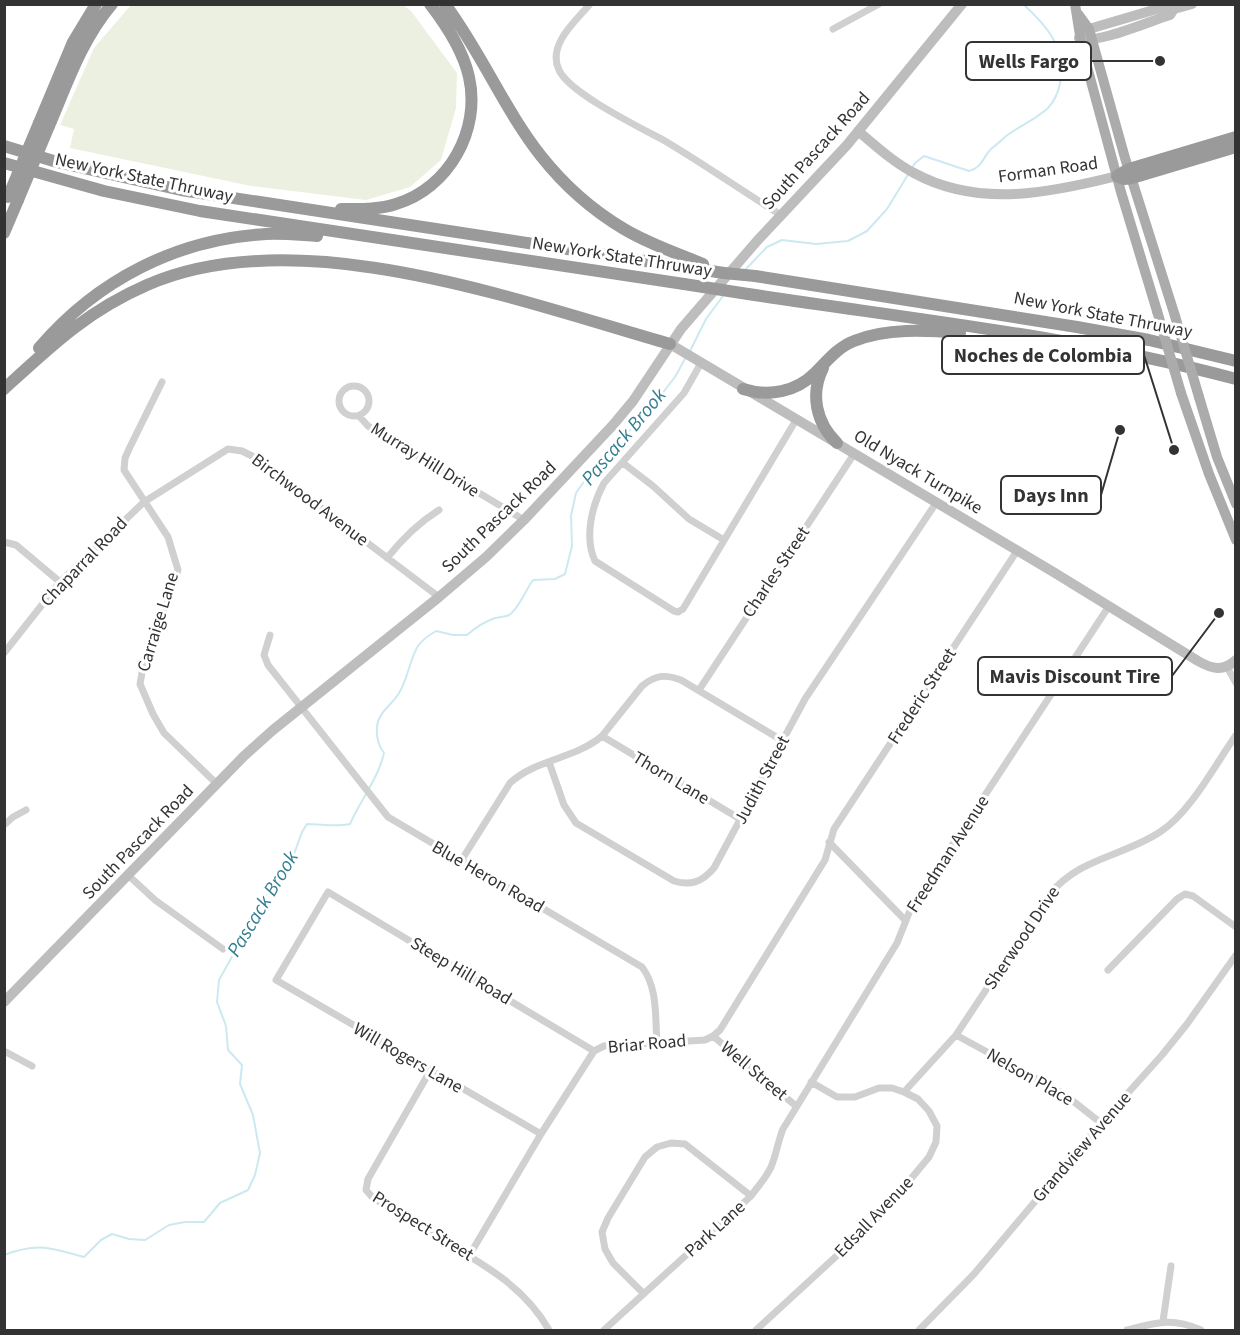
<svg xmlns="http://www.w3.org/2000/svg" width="1240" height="1335" font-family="'Source Sans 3',sans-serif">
<rect width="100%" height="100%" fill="#fff"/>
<path fill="#ecf0e0" d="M131 5H403L411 11 457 73 456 108 441 160 410 187 366 200 251 186 70 148 74 129 60 125 94 48Z"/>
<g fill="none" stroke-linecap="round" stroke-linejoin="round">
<path stroke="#cce9f1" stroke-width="2" d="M912 168 915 163 924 156 969 171C982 168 983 157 991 149 996 145 1001 141 1005 137 1019 126 1035 120 1048 108 1055 101 1059 90 1061 79 1065 46 1046 25 1023 4
M744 271 767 247 782 240 816 244 848 241 867 231 887 209 909 173
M689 353 706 319 723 296
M4 1255C39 1242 50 1248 84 1257L101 1240 112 1234 129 1239 145 1240 169 1225 185 1222H204L220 1203 248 1190 255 1175 260 1153 253 1115 240 1084 242 1065 228 1050 226 1026 217 1002 219 980 267 894 289 868 302 832 307 824C322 824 336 827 350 824 361 799 378 779 384 753 378 745 376 738 377 727 378 712 392 705 399 693 408 679 410 658 418 646 423 639 429 635 436 631L453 635H467C476 627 484 622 495 618 500 617 505 617 509 615 519 609 526 589 533 580L555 579 565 574 572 546 571 516 576 493 590 473 651 408 675 377 686 357"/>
<path stroke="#d0d0d0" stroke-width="7" d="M590 4C575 22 547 45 559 70 569 93 641 128 665 141 704 164 742 191 781 215
M833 29 879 4
M701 363 684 393 604 483C592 505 584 537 595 561L674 611 678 612 683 609 796 420
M162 382 129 449 125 458 124 470 168 537 178 570 170 597 145 656 140 684 153 714 164 733 217 784
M339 401a15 15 0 1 1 30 0a15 15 0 1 1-30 0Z
M359 416 368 426 524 520
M623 463 653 486 689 519 724 540
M4 542 16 545 60 582
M387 558C403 538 418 523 439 510
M270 635 264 655 268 665 388 817 642 967C658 988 655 1017 657 1043
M4 653 60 582 144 502 228 449 242 451 254 457 439 597
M1227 667 1236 683
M699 690 854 454
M602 736 740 819
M549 762 564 805 576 823 674 881C691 886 702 882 714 868L805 699 936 503
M4 825 13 817 26 810
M829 842 905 920
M461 861 510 783C536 759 575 759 602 736L642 686C655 675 665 674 681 680L783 741
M128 875 155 900 223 949
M1108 970 1177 899 1185 894 1193 896 1236 927
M956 1035 1064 1094 1101 1123
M713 1036 796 1106
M4 1051 32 1066
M430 1071 368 1179 366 1190 373 1198C398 1213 424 1228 449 1244 488 1267 526 1289 549 1330
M904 1092 956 1035 1049 895C1080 857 1122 857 1160 832 1190 813 1215 765 1236 735
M541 1134 276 980 328 892 594 1051
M469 1256 541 1134 594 1051 604 1046 705 1040 713 1036 720 1030 825 860 834 829 1017 551
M643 1293 613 1263 605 1249 602 1232 608 1218 645 1157 657 1147 671 1143 685 1144 751 1196
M1163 1321 1171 1266
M604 1330 751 1196C758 1186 766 1178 771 1167 776 1156 778 1141 783 1129L897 943 911 908 1109 606
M756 1330 880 1216 929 1157 936 1142 937 1126 929 1111 918 1099 904 1092 892 1088H879L855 1097H837L811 1082
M919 1330 974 1274 1101 1123 1162 1055 1187 1024 1236 955
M1127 1330C1156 1323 1171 1317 1201 1330"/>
<path stroke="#bdbdbd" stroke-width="10" d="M1174 9 1170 15C1150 21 1096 45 1079 38L1089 29 1167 6 1174 9 1192 4
M858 131C876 146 893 162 914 173 978 208 1050 193 1117 176
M670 344 1055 573 1198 661C1212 669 1223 672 1236 660
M4 1002 244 756 273 730 439 597 486 557 524 520 613 425 633 401 681 329 757 241 847 145 962 4"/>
<path stroke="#ababab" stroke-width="10" d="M1075 4 1082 48 1121 192 1157 311
M1078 14 1089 29 1125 158 1175 316
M1181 393 1209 474 1236 540
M1199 397 1217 457 1236 504"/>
<path stroke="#9a9a9a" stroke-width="12" d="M445 4C481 52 504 109 541 156 564 185 592 210 624 229 649 244 676 253 703 264
M39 123 73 42 96 4
M49 126C67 84 82 39 112 4
M4 146 57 162 181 190 724 273
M4 163 104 191 200 211 684 284
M1117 176 1129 169 1236 137
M1117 176 1124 179 1132 178 1236 147
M341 209C359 209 378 210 396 204 449 188 481 130 469 77 463 50 447 26 430 4
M4 233 18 200
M755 276 1077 327 1149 340 1236 361
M748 294C911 319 1076 336 1236 379
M39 348C97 280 177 239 266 234 283 233 300 235 317 236
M823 368C810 394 816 423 837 443
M4 389C51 346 87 311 147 285 298 219 519 301 670 344
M743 389C769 397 796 392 815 373 827 361 838 347 854 341 886 328 926 330 960 333"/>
<path stroke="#ababab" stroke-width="10" d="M1157 311 1181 393
M1175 316 1199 397"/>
<path stroke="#9a9a9a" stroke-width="12" d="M8 197 39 123
M18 200 49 126
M724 273 755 276
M684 284 748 294"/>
</g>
<g text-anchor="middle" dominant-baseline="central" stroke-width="6" stroke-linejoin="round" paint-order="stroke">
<g font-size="18" fill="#333" stroke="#fff">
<text transform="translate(816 151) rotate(-48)">South Pascack Road</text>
<text transform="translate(1048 170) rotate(-8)">Forman Road</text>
<text transform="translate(144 178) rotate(12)">New York State Thruway</text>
<text transform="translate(622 257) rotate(9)">New York State Thruway</text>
<text transform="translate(1103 315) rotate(11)">New York State Thruway</text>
<text transform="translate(425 460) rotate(32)">Murray Hill Drive</text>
<text transform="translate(918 472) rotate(31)">Old Nyack Turnpike</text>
<text transform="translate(310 500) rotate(37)">Birchwood Avenue</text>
<text transform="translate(499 517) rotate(-44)">South Pascack Road</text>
<text transform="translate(84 562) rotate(-46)">Chaparral Road</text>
<text transform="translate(776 572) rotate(-56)">Charles Street</text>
<text transform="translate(158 622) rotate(-73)">Carraige Lane</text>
<text transform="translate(922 696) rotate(-57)">Frederic Street</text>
<text transform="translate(671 778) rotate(31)">Thorn Lane</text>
<text transform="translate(762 780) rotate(-62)">Judith Street</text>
<text transform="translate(138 842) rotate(-46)">South Pascack Road</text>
<text transform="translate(948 854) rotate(-57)">Freedman Avenue</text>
<text transform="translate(488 877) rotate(30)">Blue Heron Road</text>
<text transform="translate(1022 938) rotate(-56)">Sherwood Drive</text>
<text transform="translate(461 971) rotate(31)">Steep Hill Road</text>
<text transform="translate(647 1044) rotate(-5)">Briar Road</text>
<text transform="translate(408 1058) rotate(30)">Will Rogers Lane</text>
<text transform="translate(754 1071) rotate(40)">Well Street</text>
<text transform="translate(1030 1077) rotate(30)">Nelson Place</text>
<text transform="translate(1082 1147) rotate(-49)">Grandview Avenue</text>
<text transform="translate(874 1217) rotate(-46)">Edsall Avenue</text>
<text transform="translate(423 1226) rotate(32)">Prospect Street</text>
<text transform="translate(715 1229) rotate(-42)">Park Lane</text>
</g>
<g font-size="20" font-style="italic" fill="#337e90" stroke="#fff">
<text transform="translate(624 437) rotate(-50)">Pascack Brook</text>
<text transform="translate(263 904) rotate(-59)">Pascack Brook</text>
</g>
</g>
<path fill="none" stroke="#333" stroke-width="2" d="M1160 61L1091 61M1174 450L1144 355M1120 430L1101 495M1219 613L1172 676"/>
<g fill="#333" stroke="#fff" stroke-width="2">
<circle cx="1160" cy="61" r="6"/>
<circle cx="1174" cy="450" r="6"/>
<circle cx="1120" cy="430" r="6"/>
<circle cx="1219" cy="613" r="6"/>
</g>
<g fill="#fff" stroke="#333" stroke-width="2">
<rect x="966" y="42" width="125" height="38" rx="6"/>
<rect x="942" y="336" width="202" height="38" rx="6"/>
<rect x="1001" y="476" width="100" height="38" rx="6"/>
<rect x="978" y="657" width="194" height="38" rx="6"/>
</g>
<g font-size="20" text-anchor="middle" font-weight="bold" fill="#333">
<text x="1029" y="68">Wells Fargo</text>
<text x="1043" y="362">Noches de Colombia</text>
<text x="1051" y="502">Days Inn</text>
<text x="1075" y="683">Mavis Discount Tire</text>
</g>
<rect width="1240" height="1335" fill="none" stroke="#333333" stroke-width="12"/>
</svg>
